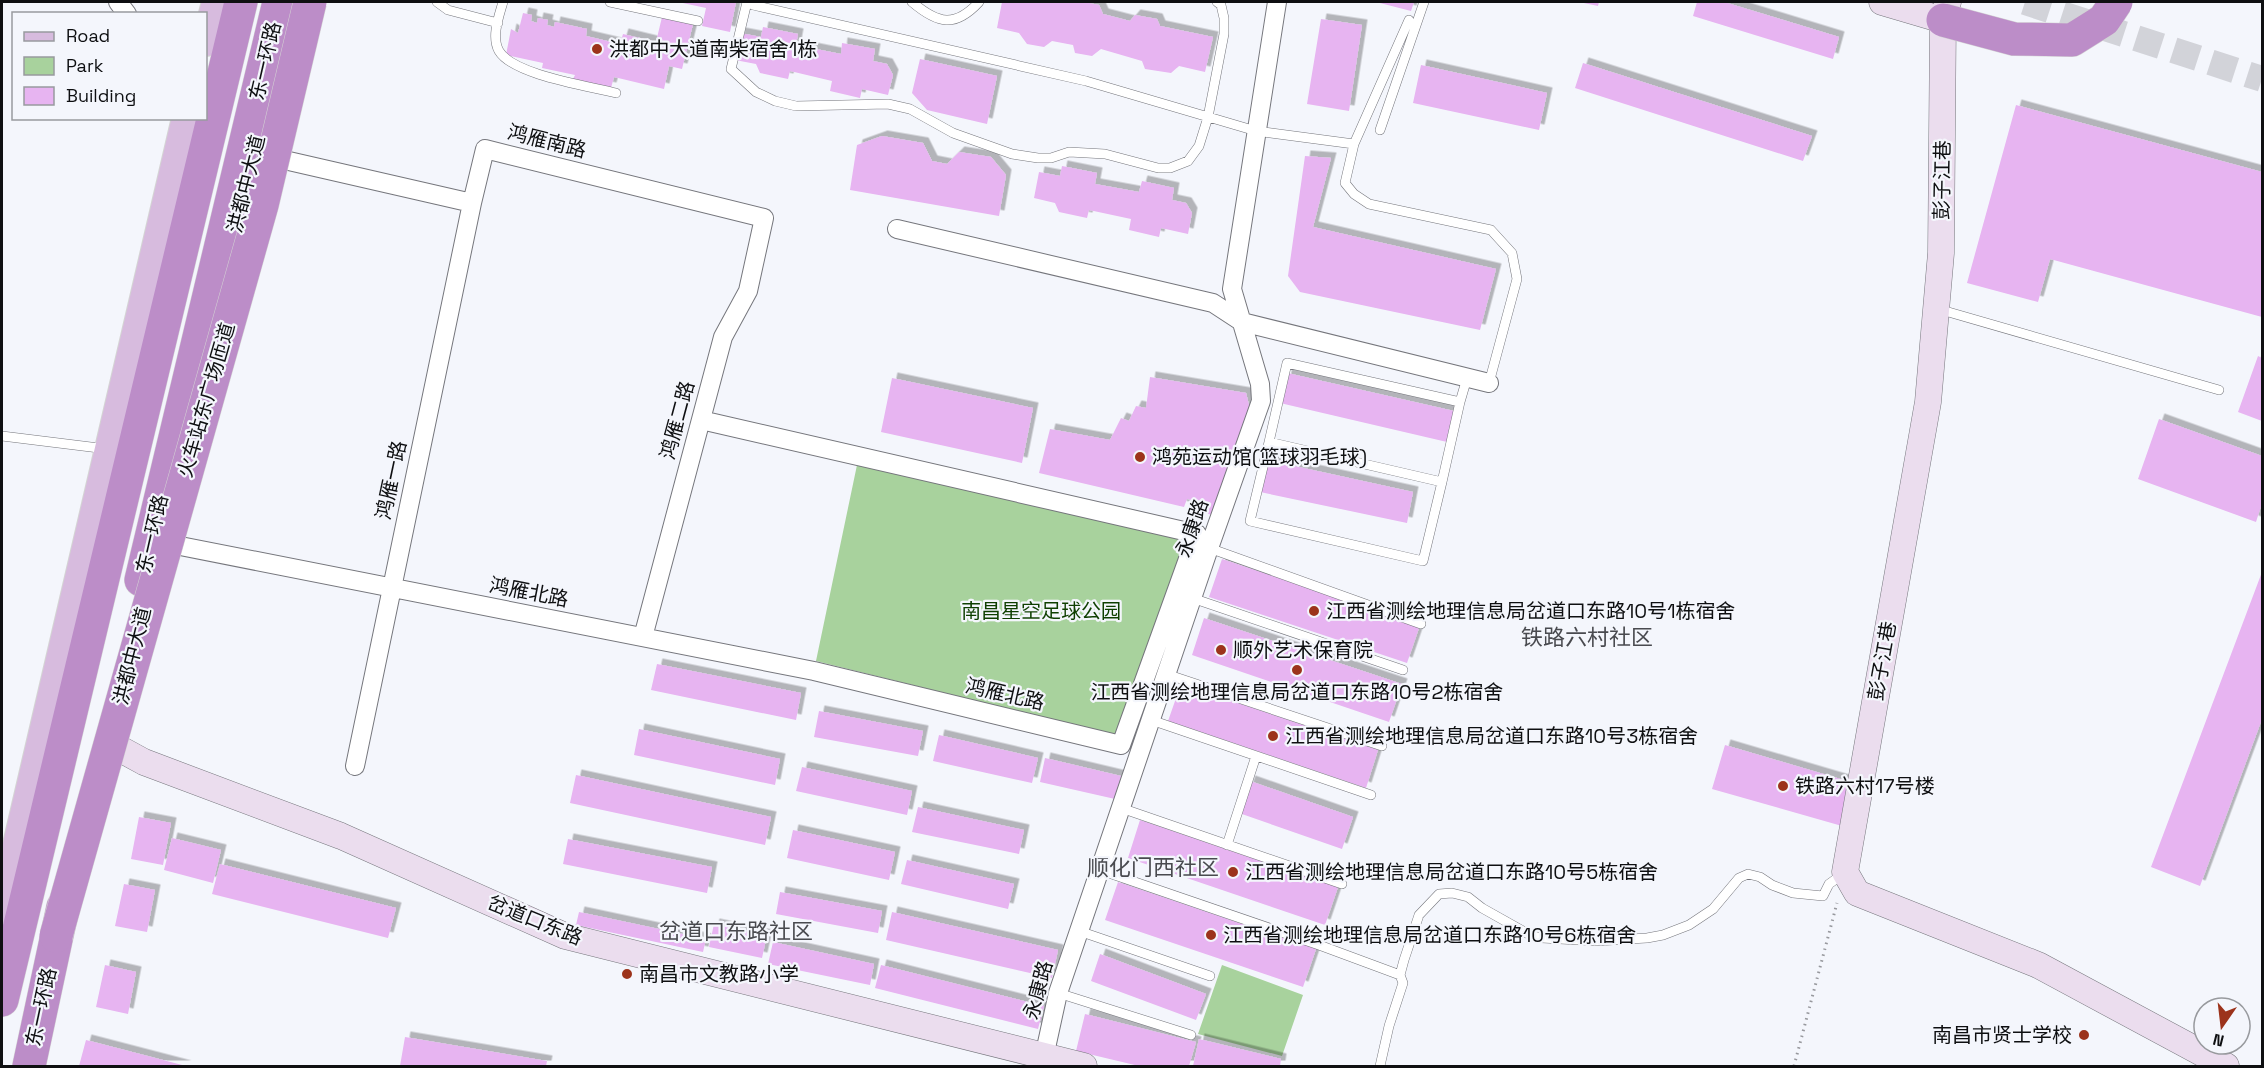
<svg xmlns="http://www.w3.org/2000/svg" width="2264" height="1068" font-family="'Space Grotesk','Noto Sans SC',sans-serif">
<defs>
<filter id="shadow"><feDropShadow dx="5.5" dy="-5.5" stdDeviation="0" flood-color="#0004"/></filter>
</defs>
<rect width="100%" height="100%" fill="#f4f6fc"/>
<path fill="#a8d29d" d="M857 465 1186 539 1117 736 816 661Z
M1222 965 1303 995 1282 1056 1198 1034Z"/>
<path fill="#e7b4f1" filter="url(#shadow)" d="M678 2H736L730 32 702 26 706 8Z
M1002 2H1084L1099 5 1103 14 1130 21 1135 15 1157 19 1160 26 1213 37 1205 72 1179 66 1171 73 1145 69 1142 61 1101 49 1092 56 1075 53 1073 45 1052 41 1044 47 1027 44 1019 33 997 28Z
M1376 2H1414L1411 11Z
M1579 2H1599L1598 6Z
M1697 2H1724L1839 37 1833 59 1693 16Z
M523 13 532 15 531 21 537 23 538 18 548 20 547 25 554 27 555 22 587 29 586 36 620 44 623 34 656 42 662 17 693 24 682 69 669 66 664 89 614 77 611 88 573 79 575 75 542 68 543 63 506 55 511 29 518 33Z
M1321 19 1362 25 1349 111 1307 104Z
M763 27 798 34 796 45 841 54 842 43 875 49 873 61 887 64 893 75 888 95 862 89 860 98 830 91 832 81 790 71 788 79 760 73 756 64 735 60 740 33 761 37Z
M920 59 997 76 987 124 927 110 912 93Z
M1583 63 1812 136 1803 161 1575 88Z
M1421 65 1547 93 1539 130 1413 103Z
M2016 105 2262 172V317L2050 259 2038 302 1967 283Z
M882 136 923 143 932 161 947 164 959 152 991 157 1006 175 999 216 850 190 857 145Z
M1305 156 1331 158 1313 227 1496 269 1480 330 1300 292 1288 276Z
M1062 166 1097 173 1095 184 1139 192 1142 181 1174 188 1172 200 1186 203 1192 213 1188 234 1161 228 1159 237 1129 230 1131 219 1089 210 1087 218 1059 212 1055 203 1034 198 1039 172 1060 176Z
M2258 356 2262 358V421L2238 412Z
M1287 373 1454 411 1447 442 1280 403Z
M1150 377 1246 393 1250 409 1214 516 1206 513 1208 503 1187 499 1184 507 1039 473 1050 429 1110 440 1121 418 1129 421 1136 406 1146 408Z
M892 378 1033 408 1022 463 881 432Z
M2159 419 2262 456V503L2256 522 2138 479Z
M1267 460 1413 492 1407 523 1260 492Z
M1222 559 1420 625 1407 663 1209 597Z
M2262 572V719L2200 886 2151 867Z
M1204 618 1402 684 1389 722 1192 655Z
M657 664 801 693 796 720 651 690Z
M1181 684 1378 750 1366 788 1168 721Z
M819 711 923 731 918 756 814 737Z
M639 729 780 759 775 785 634 755Z
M939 735 1038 758 1032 783 933 761Z
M1725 745 1854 783 1842 826 1712 789Z
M1045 758 1121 776 1115 799 1040 782Z
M802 767 912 791 907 815 796 791Z
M576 775 771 817 765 845 570 803Z
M1250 781 1353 817 1342 849 1239 813Z
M918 807 1024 830 1019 854 912 832Z
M139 817 171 823 163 865 131 859Z
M1140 820 1338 887 1325 925 1128 858Z
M793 830 895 852 889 880 787 858Z
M172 838 221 850 213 883 164 870Z
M568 839 712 867 707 893 563 864Z
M907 860 1014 884 1008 909 901 884Z
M220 864 396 908 388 938 212 894Z
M1118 882 1316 949 1303 987 1105 920Z
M124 884 155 890 147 932 115 926Z
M780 892 882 911 878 933 776 914Z
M579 912 706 939 703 952 576 925Z
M892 912 1058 950 1052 978 886 940Z
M714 924 767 935 762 958 709 947Z
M773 942 874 964 870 985 768 964Z
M1100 954 1206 994 1196 1020 1091 981Z
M105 965 136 972 128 1014 96 1007Z
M881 965 1044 1006 1038 1029 875 988Z
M1085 1014 1196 1042 1189 1066H1139L1076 1051Z
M405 1037 547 1061 546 1066H400Z
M1199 1039 1281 1059 1280 1066H1193Z
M86 1040 186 1066H79Z"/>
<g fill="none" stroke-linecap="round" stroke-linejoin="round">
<path stroke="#d2d3d9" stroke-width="26" stroke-dasharray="26 13" stroke-linecap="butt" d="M2025 2 2262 79"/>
<g stroke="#75767c" stroke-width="10">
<path id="lane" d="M437 2 448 10 498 23
M503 2C499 16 491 37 499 51 513 75 589 86 616 93
M610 2 698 21
M747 2 731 69 756 92 775 101 796 106 888 104 910 109 953 133 1012 154 1038 158H1051L1069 152 1105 154 1158 168H1170L1188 161 1199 146 1208 117 1224 34V18L1221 5 1217 2
M912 2C938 24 955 28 979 2
M753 5 1086 81 1256 131 1354 144
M1409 20 1354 144 1345 183 1354 194 1369 204 1491 230 1512 253 1517 279 1489 383
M1380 130 1424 2
M1938 309 2219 390
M1460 402 1442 482 1269 442 1287 363 1460 402 1467 378
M2 436 107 449
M1269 442 1250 521 1423 561 1442 482
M1209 548 1421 624
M1192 598 1403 670
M1166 674 1382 746
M1151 720 1371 795
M1121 808 1342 884
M1227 845 1256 756
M1100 870 1319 945 1400 975
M1079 931 1210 976
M1058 993 1191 1035
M1380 1066 1389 1026 1403 983 1400 975 1404 960 1419 915 1439 894 1452 893 1468 897 1482 908 1530 935 1542 938 1596 941 1647 938 1663 935 1689 925 1713 909 1739 878 1748 874 1760 877 1772 885 1793 893 1823 896 1829 884 1843 874"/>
</g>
<g stroke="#75767c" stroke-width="20">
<path id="street" d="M118 2 127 14
M267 156 472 203 485 149 764 218 748 291 723 337 643 637
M897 229 1213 303 1242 322 1489 383
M160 542 814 671 1121 745 1197 534 701 420
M355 766 472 203
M1044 1057 1058 993 1209 548 1261 401 1260 384 1232 289 1277 2"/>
</g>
<g stroke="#75767c" stroke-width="27">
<path id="secondary" d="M1882 2 1943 20 1948 2
M1943 20 1941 253 1928 402 1845 872 1857 893 2038 965 2226 1066
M111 744 144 762 341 836 565 936 1084 1066"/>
</g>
<g stroke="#d4d4d4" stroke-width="30">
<path id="primary" d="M206 42 216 2
M2 909 186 118"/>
</g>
<g stroke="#d4d4d4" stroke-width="34">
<path id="highway" d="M141 580 279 2
M2 1000 241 2
M29 1066 63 907"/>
</g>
<path stroke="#97989d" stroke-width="3" stroke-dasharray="1.5 4.5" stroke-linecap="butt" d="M1794 1066 1837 903"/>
<use href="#lane" stroke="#fff" stroke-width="9"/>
<use href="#street" stroke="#fff" stroke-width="18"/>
<use href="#secondary" stroke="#ebddee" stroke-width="26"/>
<use href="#primary" stroke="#d7bbde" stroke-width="28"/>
<use href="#highway" stroke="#bc8dc8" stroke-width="33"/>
<g stroke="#d4d4d4" stroke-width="34" stroke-linecap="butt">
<path id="highway-bridge" d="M1943 20 2014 39 2072 40 2104 20 2116 2
M56 936 262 205 310 2"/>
</g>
<use href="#highway-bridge" stroke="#bc8dc8" stroke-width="33"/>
</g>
<g fill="#9c331b" stroke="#f4f6fc" stroke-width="2">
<circle cx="597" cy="49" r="6"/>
<circle cx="1140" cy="457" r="6"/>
<circle cx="1314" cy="611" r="6"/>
<circle cx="1221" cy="650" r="6"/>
<circle cx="1297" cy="670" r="6"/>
<circle cx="1273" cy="736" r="6"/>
<circle cx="1783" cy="786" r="6"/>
<circle cx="1233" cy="872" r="6"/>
<circle cx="1211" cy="935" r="6"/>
<circle cx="627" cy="974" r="6"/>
<circle cx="2084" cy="1035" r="6"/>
</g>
<g text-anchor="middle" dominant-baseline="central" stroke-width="4.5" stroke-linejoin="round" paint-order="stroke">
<g font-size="20" fill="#0e0f11" stroke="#f4f6fc" text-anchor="start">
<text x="609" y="49">洪都中大道南柴宿舍1栋</text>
<text x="1152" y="457">鸿苑运动馆(篮球羽毛球)</text>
<text x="1326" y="611">江西省测绘地理信息局岔道口东路10号1栋宿舍</text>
<text x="1233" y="650">顺外艺术保育院</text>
<text x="1297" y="692" text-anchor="middle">江西省测绘地理信息局岔道口东路10号2栋宿舍</text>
<text x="1285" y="736">江西省测绘地理信息局岔道口东路10号3栋宿舍</text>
<text x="1795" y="786">铁路六村17号楼</text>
<text x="1245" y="872">江西省测绘地理信息局岔道口东路10号5栋宿舍</text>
<text x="1223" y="935">江西省测绘地理信息局岔道口东路10号6栋宿舍</text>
<text x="639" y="974">南昌市文教路小学</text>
<text x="2072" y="1035" text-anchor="end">南昌市贤士学校</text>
</g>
<g font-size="20" fill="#0e0f11" stroke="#f4f6fc">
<text transform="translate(265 61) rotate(-77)">东一环路</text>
<text transform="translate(547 141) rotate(14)">鸿雁南路</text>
<text transform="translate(1942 180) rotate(-89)">彭子江巷</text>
<text transform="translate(246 184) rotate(-76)">洪都中大道</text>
<text transform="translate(206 400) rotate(-74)">火车站东广场匝道</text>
<text transform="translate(677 420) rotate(-75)">鸿雁二路</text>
<text transform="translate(391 480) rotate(-78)">鸿雁一路</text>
<text transform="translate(1192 528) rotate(-71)">永康路</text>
<text transform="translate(152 534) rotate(-77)">东一环路</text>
<text transform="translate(529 592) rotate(11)">鸿雁北路</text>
<text transform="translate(132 656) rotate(-76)">洪都中大道</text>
<text transform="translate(1882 661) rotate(-80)">彭子江巷</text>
<text transform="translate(1005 694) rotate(13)">鸿雁北路</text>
<text transform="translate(535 920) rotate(22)">岔道口东路</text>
<text transform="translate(1038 990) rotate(-75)">永康路</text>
<text transform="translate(41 1007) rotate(-78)">东一环路</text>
</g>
<g font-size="20" fill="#0e3f00" stroke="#f4f6fc">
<text x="1041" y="611">南昌星空足球公园</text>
</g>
<g font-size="22" fill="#494a4f" stroke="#f4f6fc">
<text x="1587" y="637">铁路六村社区</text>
<text x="1153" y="867">顺化门西社区</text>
<text x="736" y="931">岔道口东路社区</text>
</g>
</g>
<rect width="2264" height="1068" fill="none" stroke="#0e0f11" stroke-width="6"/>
<rect x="12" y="12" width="195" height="108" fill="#f4f6fc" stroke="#989a9e" stroke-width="1.5"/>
<rect x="24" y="32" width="30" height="9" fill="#d7bbde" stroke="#989a9e" stroke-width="1.5"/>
<text x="66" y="42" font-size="18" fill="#0e0f11">Road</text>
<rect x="24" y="57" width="30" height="18" fill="#a8d29d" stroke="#989a9e" stroke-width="1.5"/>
<text x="66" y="72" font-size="18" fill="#0e0f11">Park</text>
<rect x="24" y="87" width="30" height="18" fill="#e7b4f1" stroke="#989a9e" stroke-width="1.5"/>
<text x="66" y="102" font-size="18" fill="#0e0f11">Building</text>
<g transform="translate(2222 1026) rotate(194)"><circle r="28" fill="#f4f6fc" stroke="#989a9e" stroke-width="1.5"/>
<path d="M0-4.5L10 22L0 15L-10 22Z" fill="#9c331b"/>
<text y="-9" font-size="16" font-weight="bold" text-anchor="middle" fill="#0e0f11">N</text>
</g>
</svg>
